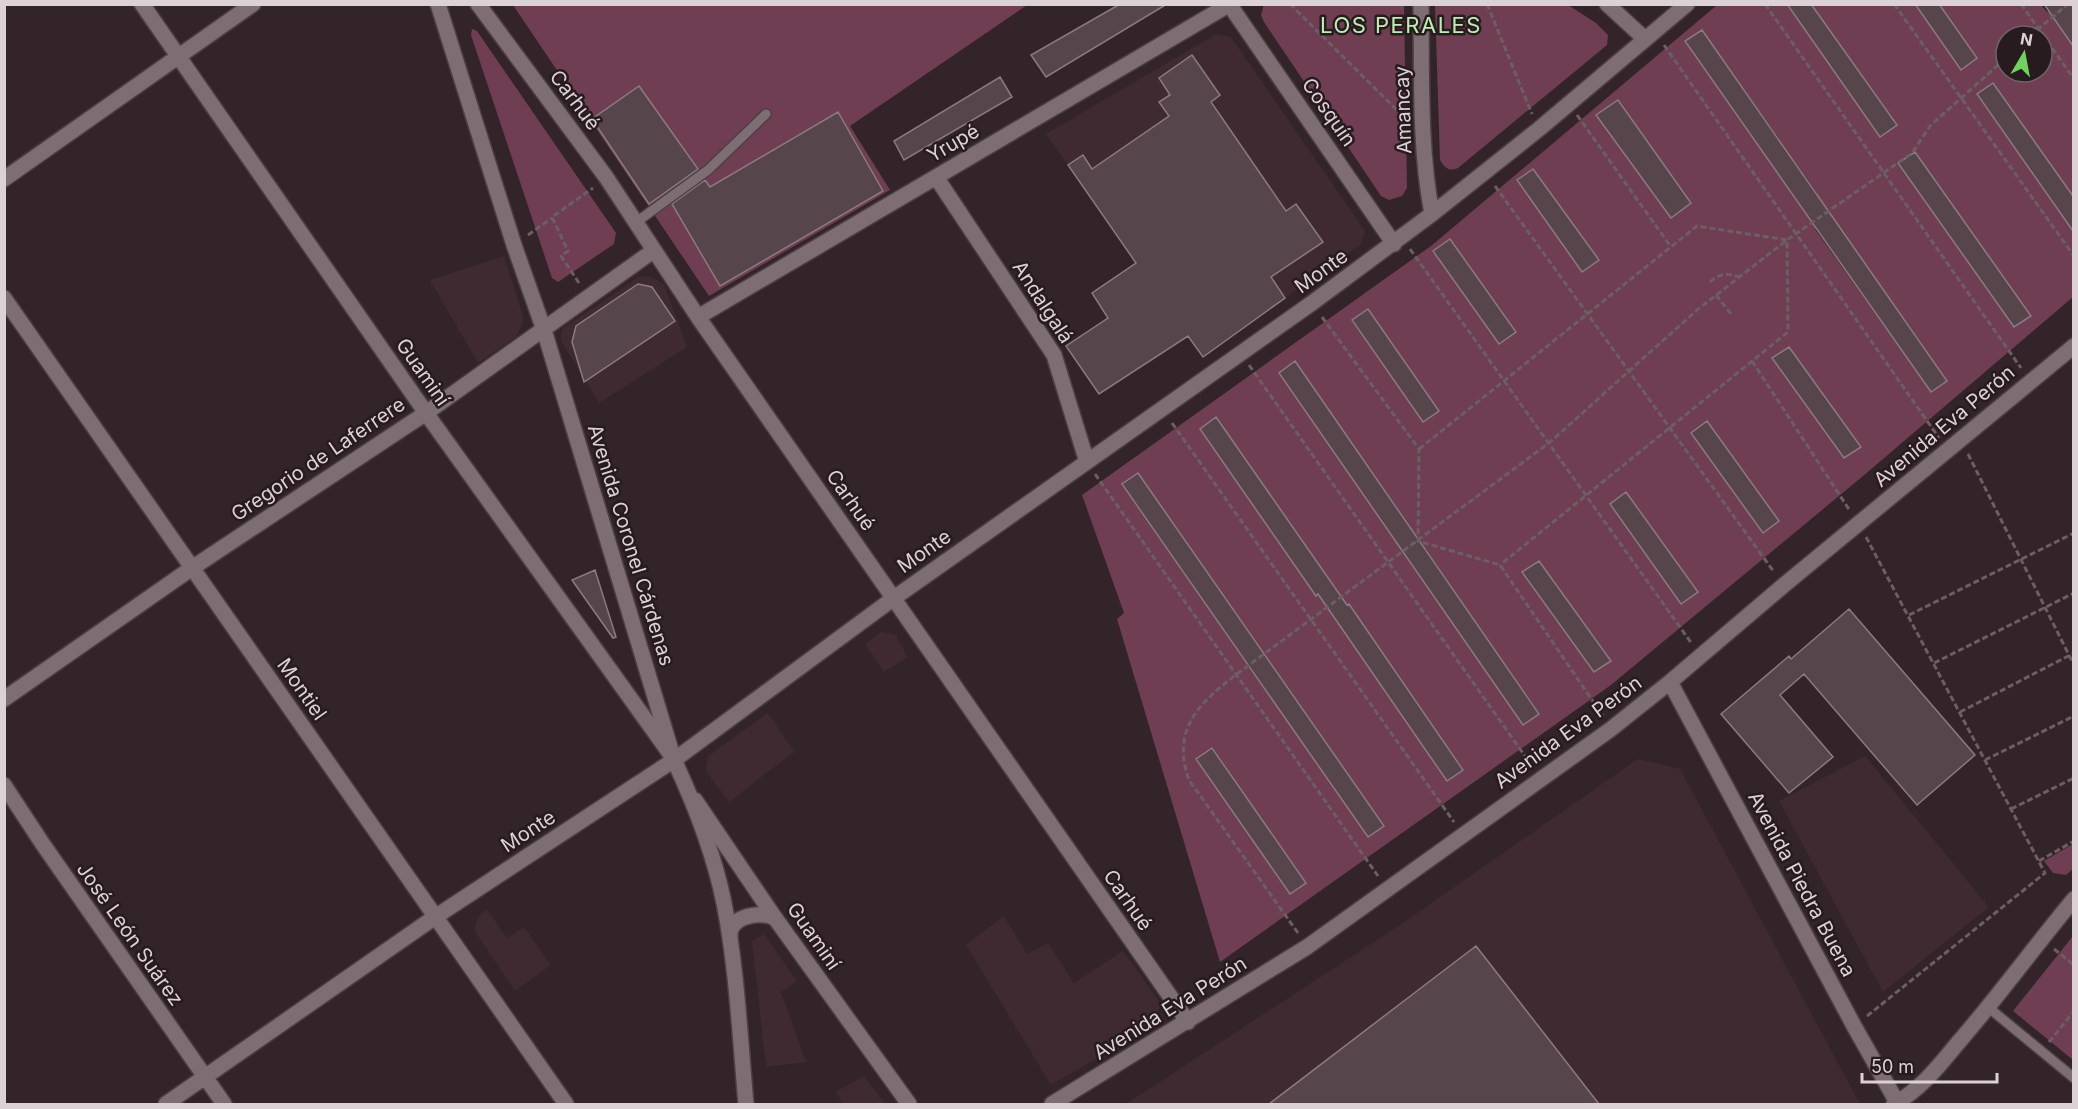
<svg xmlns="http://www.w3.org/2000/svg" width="2078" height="1109" font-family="Inter,sans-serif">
<rect width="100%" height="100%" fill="#322429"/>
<path fill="#3f2a32" d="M1216 34 1231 37 1365 231 1361 244 1203 357 1046 134Z
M504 256 523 316V322L516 337 478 363 430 280Z
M645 276 652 277 664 284 687 347 599 403 561 341 562 329 637 278Z
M881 632 895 635 908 657 884 672 865 644Z
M768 713 794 752 729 802 706 771 708 756Z
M1865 756 1989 907 1883 992 1779 801Z
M1638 759 1680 769 1860 1104H1126L1400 925Z
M487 909 507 938 524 927 551 965 515 991 474 930 477 919Z
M1004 916 1027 954 1048 943 1074 983 1123 951 1157 998 1160 1006 1154 1023 1147 1029 1051 1085 966 945Z
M764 934 797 981 781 992 806 1062 766 1067 752 941Z
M864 1076 885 1104H844L835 1092Z"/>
<path fill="#6f3e52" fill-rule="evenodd" d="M1264 4 1404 5 1407 188 1402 196 1389 200 1381 196 1264 22 1261 15Z
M513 5H1027L850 126 890 190 709 296Z
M1435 5H1568L1596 23 1608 35 1607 45 1458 168C1449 172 1445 168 1440 160Z
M1717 5H1787L1881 136 1896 125 1811 5H1915L1961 69 1977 58 1939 5H2041L2047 12 2057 5H2073V17L2060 27 2073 46V196L1993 83 1977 95 2073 231V297L1863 476 1611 685 1220 962 1117 619 1124 613 1082 495 1431 246ZM1702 30 1817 193 1802 205 1686 41ZM2006 36H2042V72H2006ZM1619 100 1690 203 1671 218 1597 116ZM1914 152 2030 316 2015 327 1899 163ZM1533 169 1598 260 1583 271 1517 181ZM1831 217 1947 381 1931 392 1815 229ZM1368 309 1439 411 1423 422 1352 321ZM1788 347 1860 447 1845 458 1773 358ZM1295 361 1411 528 1394 539 1279 373ZM1216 418 1332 585 1316 596 1200 429ZM1707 422 1779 521 1763 533 1691 433ZM1138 473 1254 640 1238 651 1122 485ZM1626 492 1697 592 1682 603 1610 504ZM1425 548 1539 713 1524 725 1409 559ZM1539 561 1610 661 1595 672 1523 573ZM1349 604 1463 769 1447 781 1333 616ZM1270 661 1384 826 1368 837 1254 672ZM1213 748 1306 883 1290 894 1196 760Z
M472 29 477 31 616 233 614 244 558 282 552 278 471 35Z
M2073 844V869L2066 875 2053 873 2044 861Z
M2073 936V1060L2013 1011Z"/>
<path fill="#56464b" stroke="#8c7a80" stroke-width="1.5" d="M1120 4H1167L1046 77 1031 55Z
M1787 4H1811L1897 125 1880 137Z
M1915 4H1939L1977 58 1961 70Z
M2044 4H2073V46Z
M1702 30 1947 381 1931 392 1685 41Z
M1192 55 1220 95 1211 102 1286 211 1296 204 1323 242 1271 277 1285 298 1203 357 1188 336 1099 394 1066 346 1108 318 1092 293 1136 263 1068 165 1083 155 1092 169 1169 116 1159 102 1170 95 1159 78Z
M1000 77 1012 97 904 160 894 141Z
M1993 83 2073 196V231L1977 94Z
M639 86 698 169 649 204 592 119Z
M1618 100 1691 203 1671 218 1596 115Z
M838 112 883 191 720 286 672 204 705 180 710 187Z
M1915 152 2031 316 2014 327 1898 163Z
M1533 169 1599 260 1582 272 1517 180Z
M1450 239 1516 332 1499 344 1433 251Z
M638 284 652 287 675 321 584 382 572 342 576 326Z
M1368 309 1439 411 1423 422 1352 320Z
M1789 347 1861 447 1844 458 1772 358Z
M1295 361 1539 714 1523 725 1279 373Z
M1216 417 1347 605 1349 604 1463 770 1447 781 1318 594 1316 596 1200 429Z
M1707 421 1779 521 1763 533 1691 433Z
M1138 473 1384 826 1368 837 1122 484Z
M1626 492 1698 592 1681 604 1610 504Z
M1539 561 1611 661 1594 672 1522 572Z
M595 570 616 637 613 638 572 580Z
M1849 609 1975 755 1917 805 1804 674 1780 695 1833 757 1789 793 1721 714 1789 656 1791 659Z
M1212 748 1306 883 1290 894 1196 759Z
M1476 946 1599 1104H1269L1413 994Z"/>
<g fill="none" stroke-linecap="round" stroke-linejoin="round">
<g stroke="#4c4045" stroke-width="12">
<path id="lane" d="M635 223 708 170 766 114
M1989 1008 2074 1078"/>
</g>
<g stroke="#4c4045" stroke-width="18">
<path id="street" d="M142 4 426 413 671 755
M478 4 606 177 698 317 1188 1022
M1229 4 1394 244
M1421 4C1422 74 1419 146 1432 214
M1607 4 1645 39
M936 177 1054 355 1087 462
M4 179 253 4
M4 298 566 1104
M698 317 1230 4
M4 699 192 568 426 413 653 251
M4 785 42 843 224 1104
M695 800 775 918 909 1104
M166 1104 435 917 674 760 894 598 1312 303 1432 214 1539 129 1687 4
M1894 1104C1920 1090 1938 1067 1957 1044 1998 997 2034 947 2074 899"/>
</g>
<g stroke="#4c4045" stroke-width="18">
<path id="secondary" d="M438 4 514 245 544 330 674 760C695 805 714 854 724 903 737 969 740 1038 746 1104
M1670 682 1854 1026 1898 1104
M730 938C730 935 730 932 731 929 738 914 763 912 775 918
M1052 1104 1307 947 1611 729 1670 682 1784 585 2074 346"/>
</g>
<path stroke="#6c5f64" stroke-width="3" stroke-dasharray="6 3" stroke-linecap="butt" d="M1290 4 1407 120
M1487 4 1532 114
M1765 4 2021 368
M1894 4 2074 256
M2021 4 2074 79
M2030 36 2068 4
M1664 45 1939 438
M1577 115 1671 247
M1495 186 1774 572
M528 235 552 218
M1410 249 1692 644
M1710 282C1720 273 1728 273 1740 277
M579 283 561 256 568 251 552 217 593 188
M1716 295 1731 314
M1322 317 1419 449 1418 541 1500 565 1603 716
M1752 361 1850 511
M1249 365 1532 766
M1172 423 1454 822
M1419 449 1697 226 1787 240 1788 332 1500 565
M1968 454 2074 665
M1095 474 1378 876
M1866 537 2045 873 1867 1016
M1909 615 2074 533
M1934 663 2074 593
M1960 712 2074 653
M1985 760 2074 716
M2011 809 2074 778
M2039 861 2074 841
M1298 933 1189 780C1171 729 1199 703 1237 674L1549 443 1697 310 1787 240 1912 153 1930 126 2006 58
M2054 949 2074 965
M2049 1042 2074 1011"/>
<use href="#lane" stroke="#7e6d73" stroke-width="9"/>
<use href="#street" stroke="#7e6d73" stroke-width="15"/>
<use href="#secondary" stroke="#7e6d73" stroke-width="15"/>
</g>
<g text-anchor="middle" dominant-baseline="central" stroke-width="5" stroke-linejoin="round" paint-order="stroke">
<g font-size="20" fill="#dcd2d5" stroke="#281b20">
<text transform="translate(575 100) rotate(53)">Carhué</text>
<text transform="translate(1403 110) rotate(-92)">Amancay</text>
<text transform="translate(1329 112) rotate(55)">Cosquín</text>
<text transform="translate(953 143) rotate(-30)">Yrupé</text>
<text transform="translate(1321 271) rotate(-36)">Monte</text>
<text transform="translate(1043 302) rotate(57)">Andalgalá</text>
<text transform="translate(423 372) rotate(55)">Guaminí</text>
<text transform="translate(1944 426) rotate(-40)">Avenida Eva Perón</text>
<text transform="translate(318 459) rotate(-34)">Gregorio de Laferrere</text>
<text transform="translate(851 500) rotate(55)">Carhué</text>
<text transform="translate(631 545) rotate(73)">Avenida Coronel Cárdenas</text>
<text transform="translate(924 551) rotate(-35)">Monte</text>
<text transform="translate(302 689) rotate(55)">Montiel</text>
<text transform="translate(1568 732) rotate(-36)">Avenida Eva Perón</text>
<text transform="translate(528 831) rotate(-33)">Monte</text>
<text transform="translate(1802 884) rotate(62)">Avenida Piedra Buena</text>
<text transform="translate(1128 900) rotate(55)">Carhué</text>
<text transform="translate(130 934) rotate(55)">José León Suárez</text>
<text transform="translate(814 936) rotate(55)">Guaminí</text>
<text transform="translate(1170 1008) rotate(-32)">Avenida Eva Perón</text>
</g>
<g font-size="22" letter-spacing="1.5" fill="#baefb0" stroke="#281b20">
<text x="1401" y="25">LOS PERALES</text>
</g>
</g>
<rect width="2078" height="1109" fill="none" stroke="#dcd2d5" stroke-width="12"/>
<g transform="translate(2024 54) rotate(10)"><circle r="28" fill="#281b20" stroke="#706468" stroke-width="1.5"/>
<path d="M0-4.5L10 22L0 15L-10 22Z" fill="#70d35f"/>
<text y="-9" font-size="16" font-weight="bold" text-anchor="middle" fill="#dcd2d5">N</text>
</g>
<path d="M1862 1073v9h135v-9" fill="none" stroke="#dcd2d5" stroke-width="3"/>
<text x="1871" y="1073" font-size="18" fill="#dcd2d5" stroke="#281b20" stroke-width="4.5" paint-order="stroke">50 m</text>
</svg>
